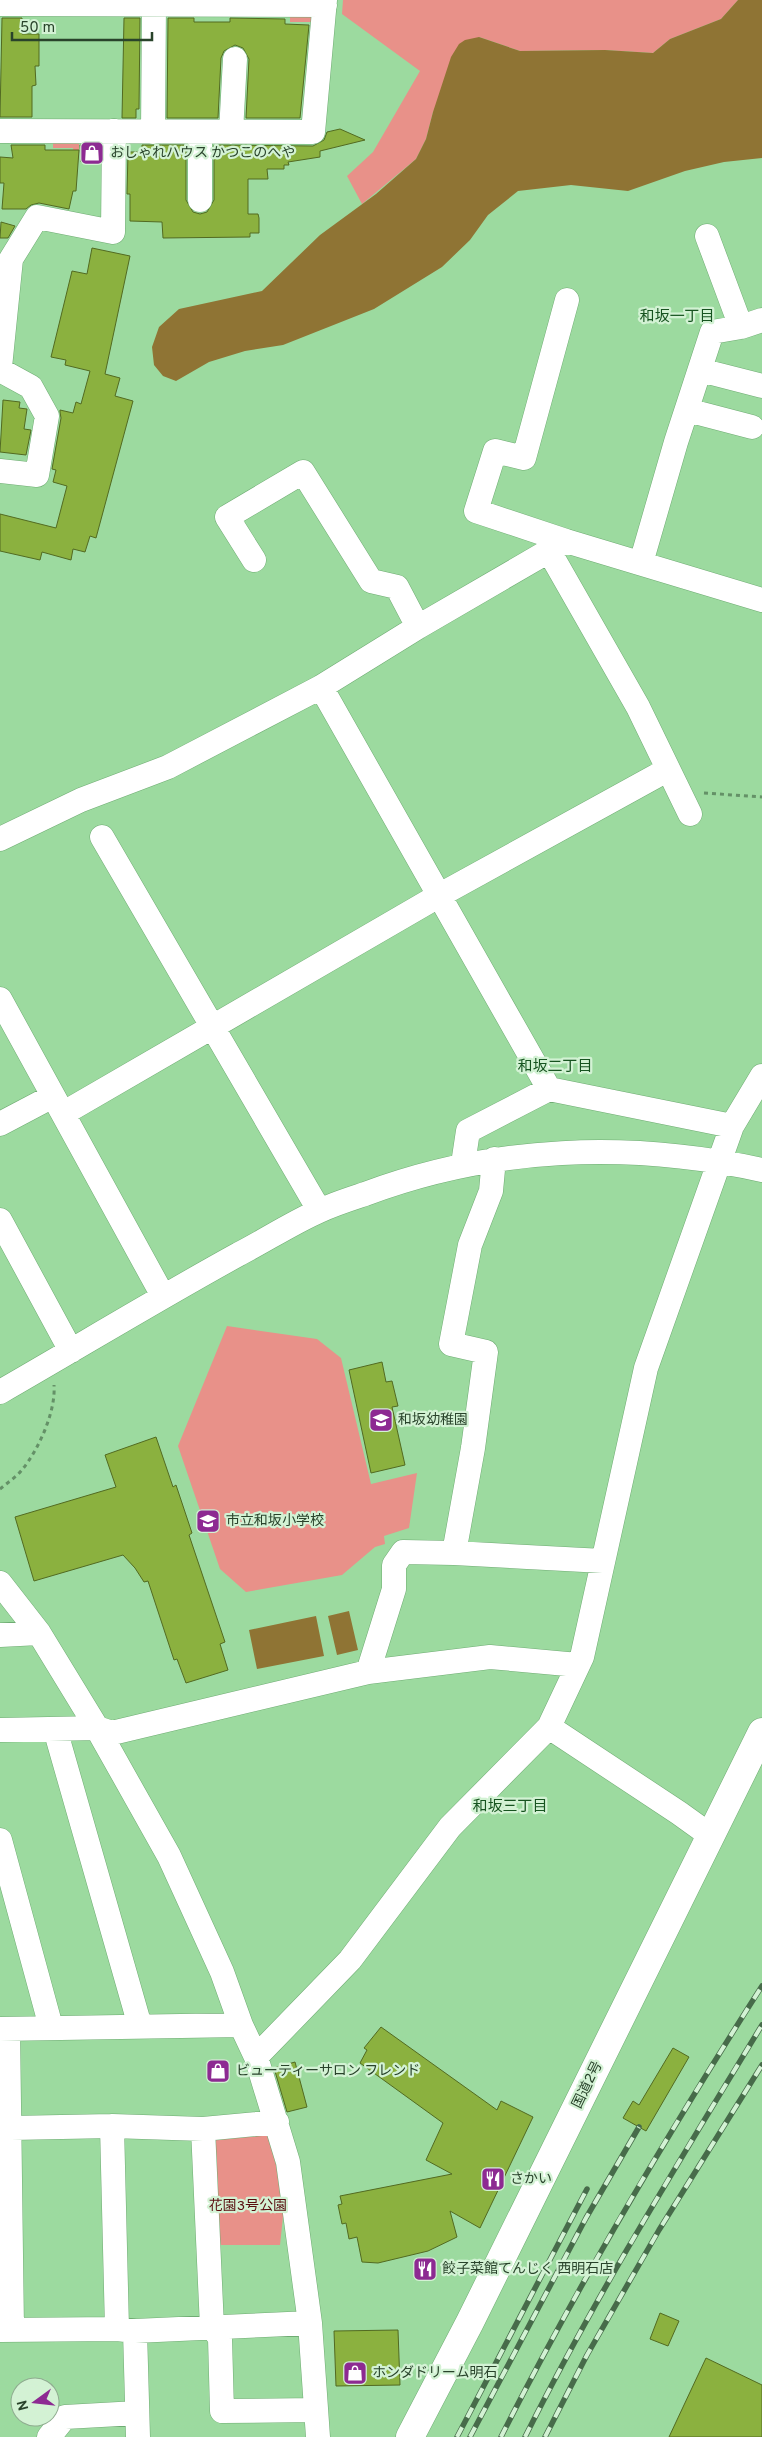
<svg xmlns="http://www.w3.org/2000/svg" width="762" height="2437" font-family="Overpass,'Noto Sans JP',sans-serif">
<rect width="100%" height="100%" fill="#9cda9f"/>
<path fill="#e89189" d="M343 0H738L721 19 670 39 653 53 605 50 520 51 479 37 433 112 426 139 416 159 362 204 347 176 373 152 420 71 342 14Z
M290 12 314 13V22H290Z
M79 139V159H74L73 148H53V140Z
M227 1326 317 1339 341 1358 371 1484 417 1473 409 1528 384 1536 385 1544 375 1547 342 1575 246 1592 220 1569 178 1446Z
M273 2134 284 2207 280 2245H214L210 2139Z"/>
<path fill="#8f7434" d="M738 0H762V158L724 162 685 171 628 191 571 185 518 191 488 215 470 240 442 267 374 309 283 345 245 351 209 362 176 381 163 376 154 365 152 347 159 327 179 309 262 291 320 235 376 194 416 159 426 139 433 112 451 57 459 44 465 40 479 37 520 51 605 50 653 53 670 39 721 19Z
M349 1611 358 1650 337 1655 328 1616Z
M316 1616 324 1656 257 1669 249 1630Z"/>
<path fill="#8bb13f" stroke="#526a21" d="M2 18H22V34H39V66H35L36 85 32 86V117H0Z
M124 18H140L139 109H136V118H122Z
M168 18H194V22H230V18L285 19V24L309 25 300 118H246L249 59 243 48 235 45 224 51 221 58 218 118H167Z
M340 129 365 140 320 151V157L288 162 289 165H284V169H267L268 179H248V214H258L259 218V233H250V237L163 238 162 222 130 221V194H127L128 152H142V145H186V200L193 212 200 214 207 212 214 200V145L313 146 324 140 327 132Z
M11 145H45V150H79L76 191H73L69 209 39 203 31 205 26 209H2L4 183H0V157L13 158Z
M80 145H100V161L81 162Z
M1 222 15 226 8 238H0Z
M92 248 130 256 105 374 120 378 115 396 133 401 96 538 90 536 85 552 73 549 71 560 42 552 40 560 0 551V514L56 528 67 486 53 482 56 470 52 469 61 418 60 412V410L73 413 76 402 81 404 90 371 65 365 66 360 51 357 72 271 87 274Z
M3 400 20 402 19 408 27 409 24 429 31 430 26 455 0 452Z
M382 1362 386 1382 392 1381 398 1406 392 1407 405 1465 371 1473 349 1370Z
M156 1437 173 1487 176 1485 192 1533 189 1535 225 1642 220 1644 228 1670 186 1683 177 1659 174 1660 148 1581 144 1582 135 1568 123 1555 34 1581 15 1517 116 1487 105 1455Z
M381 2027 497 2110 501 2101 533 2117 480 2228 450 2211 457 2237 428 2251 378 2263 362 2262 357 2237 349 2239 346 2223 342 2224 338 2205 342 2204 340 2196 452 2174 426 2160 443 2123 360 2063 367 2050 364 2048Z
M673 2048 689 2057 646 2131 623 2118 633 2101 639 2105Z
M295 2062 307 2107 287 2112 274 2068Z
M660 2313 679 2321 668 2346 650 2339Z
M398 2330 400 2385 336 2386 334 2331Z
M706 2358 762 2385V2437H669Z"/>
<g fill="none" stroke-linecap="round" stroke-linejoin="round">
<g stroke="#6fac73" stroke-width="25">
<path id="minor" d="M0 4 325 5
M0 131 313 132 325 0
M153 132 154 3
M200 132V200
M231 132 235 59
M707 236 741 327
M0 367 11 259 37 217 113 232 114 131
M0 370 31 387 47 416 37 475 0 471
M700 370 762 386
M687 410 752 427
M566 541 476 511 495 451 524 458 567 300
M549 551 638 707 690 814
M254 560 227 517 303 472 371 581 397 587 418 627
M641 563 676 442 712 332 741 327 762 320
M321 687 549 1089 468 1131 463 1164
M102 837 319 1210
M0 839 81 800 168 767 321 687 418 627 566 541 762 600
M0 999 163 1296
M549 1089 732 1126
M64 1113 440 895 667 770
M0 1124 53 1096
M0 1220 71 1351
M0 1392C80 1346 159 1298 239 1254 266 1240 292 1223 319 1211 334 1204 350 1199 365 1194 493 1146 629 1141 762 1170
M454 1553 473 1448 486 1352 451 1344 470 1245 491 1191 494 1159
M0 1583 39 1633 97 1728 169 1856 222 1972 241 2025 256 2057 288 2162 310 2323 318 2437
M0 1635 39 1633
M368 1672 490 1657 578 1665
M549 1727 679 1813 711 1836
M55 1729 140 2026
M0 1730 97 1728 112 1733 368 1672 394 1589V1565L403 1552 454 1553 603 1561
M0 1840 51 2027
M0 2029 241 2025
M8 2029 12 2330
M256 2057 350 1960 450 1827 549 1727 582 1657 646 1368 732 1126 762 1076
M112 2126 117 2329
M11 2128 112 2126 203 2129 277 2122
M203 2129 212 2327 220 2338 222 2411 316 2410
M0 2330 117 2329 135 2331 310 2323
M135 2331 138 2437
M49 2437 65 2417 137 2413"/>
</g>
<g stroke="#6fac73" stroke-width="29">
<path id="highway" d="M410 2437 470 2322 762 1732"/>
</g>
<path stroke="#649167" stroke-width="3" stroke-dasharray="4 4" stroke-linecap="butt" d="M704 793 762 797
M0 1489C7 1483 15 1478 21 1471 38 1451 56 1412 54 1385"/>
<use href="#minor" stroke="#fff" stroke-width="24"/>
<use href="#highway" stroke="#fff" stroke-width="28"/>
<g stroke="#476b4a" stroke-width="5.5">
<path id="rail" d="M457 2437 587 2189
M470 2437 586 2218 639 2127
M501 2437C579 2282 669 2132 762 1986
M525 2437C596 2295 680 2160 762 2025
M545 2437 587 2355 659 2230 762 2065"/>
</g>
<use href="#rail" stroke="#d3f2d4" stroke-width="4" stroke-dasharray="11" stroke-linecap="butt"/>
</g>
<defs>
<g id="shop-square" transform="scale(1.25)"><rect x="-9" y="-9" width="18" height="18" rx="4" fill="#8d2a92" stroke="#d3f2d4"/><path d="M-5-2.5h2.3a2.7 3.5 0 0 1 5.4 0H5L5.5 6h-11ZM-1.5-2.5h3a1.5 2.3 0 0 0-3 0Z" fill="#fff"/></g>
<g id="school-square" transform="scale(1.25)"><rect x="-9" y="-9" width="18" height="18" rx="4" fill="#8d2a92" stroke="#d3f2d4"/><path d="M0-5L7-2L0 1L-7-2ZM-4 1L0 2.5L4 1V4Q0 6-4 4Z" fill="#fff"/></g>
<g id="restaurant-square" transform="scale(1.25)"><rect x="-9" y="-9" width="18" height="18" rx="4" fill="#8d2a92" stroke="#d3f2d4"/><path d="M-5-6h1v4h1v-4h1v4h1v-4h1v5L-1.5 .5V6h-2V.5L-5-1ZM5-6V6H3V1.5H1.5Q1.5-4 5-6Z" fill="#fff"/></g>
</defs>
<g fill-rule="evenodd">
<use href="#shop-square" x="92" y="153"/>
<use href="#school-square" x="381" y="1420"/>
<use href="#school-square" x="208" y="1521"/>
<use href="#shop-square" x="218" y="2071"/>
<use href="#restaurant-square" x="493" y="2179"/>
<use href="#restaurant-square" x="425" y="2269"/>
<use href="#shop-square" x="355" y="2373"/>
</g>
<g text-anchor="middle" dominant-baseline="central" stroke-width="4.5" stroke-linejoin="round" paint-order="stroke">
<g font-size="14" fill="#29432b" stroke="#d3f2d4" text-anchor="start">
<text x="110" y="153">おしゃれハウス かつこのへや</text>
<text x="398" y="1420">和坂幼稚園</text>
<text x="226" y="1521">市立和坂小学校</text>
<text x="236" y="2071">ビューティーサロン フレンド</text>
<text x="510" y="2179">さかい</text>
<text x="442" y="2269">餃子菜館てんじく 西明石店</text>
<text x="372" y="2373">ホンダドリーム明石</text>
</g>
<g font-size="14" fill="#29432b" stroke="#d3f2d4">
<text transform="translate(588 2085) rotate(-64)">国道2号</text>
</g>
<g font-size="14" fill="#590d0f" stroke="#d3f2d4">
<text x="248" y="2206">花園3号公園</text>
</g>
<g font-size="15" fill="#175420" stroke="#d3f2d4">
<text x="677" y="317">和坂一丁目</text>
<text x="555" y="1067">和坂二丁目</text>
<text x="510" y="1807">和坂三丁目</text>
</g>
</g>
<g transform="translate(35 2402) rotate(255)"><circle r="24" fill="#d3f2d4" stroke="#8fac90"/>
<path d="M0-4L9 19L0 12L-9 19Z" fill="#8d2a92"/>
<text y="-8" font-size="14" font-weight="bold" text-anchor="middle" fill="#29432b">N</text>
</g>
<path d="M12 32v8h140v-8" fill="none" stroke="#29432b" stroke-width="2.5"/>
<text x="20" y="32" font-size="15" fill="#29432b" stroke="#d3f2d4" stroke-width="4" paint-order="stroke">50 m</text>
</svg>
